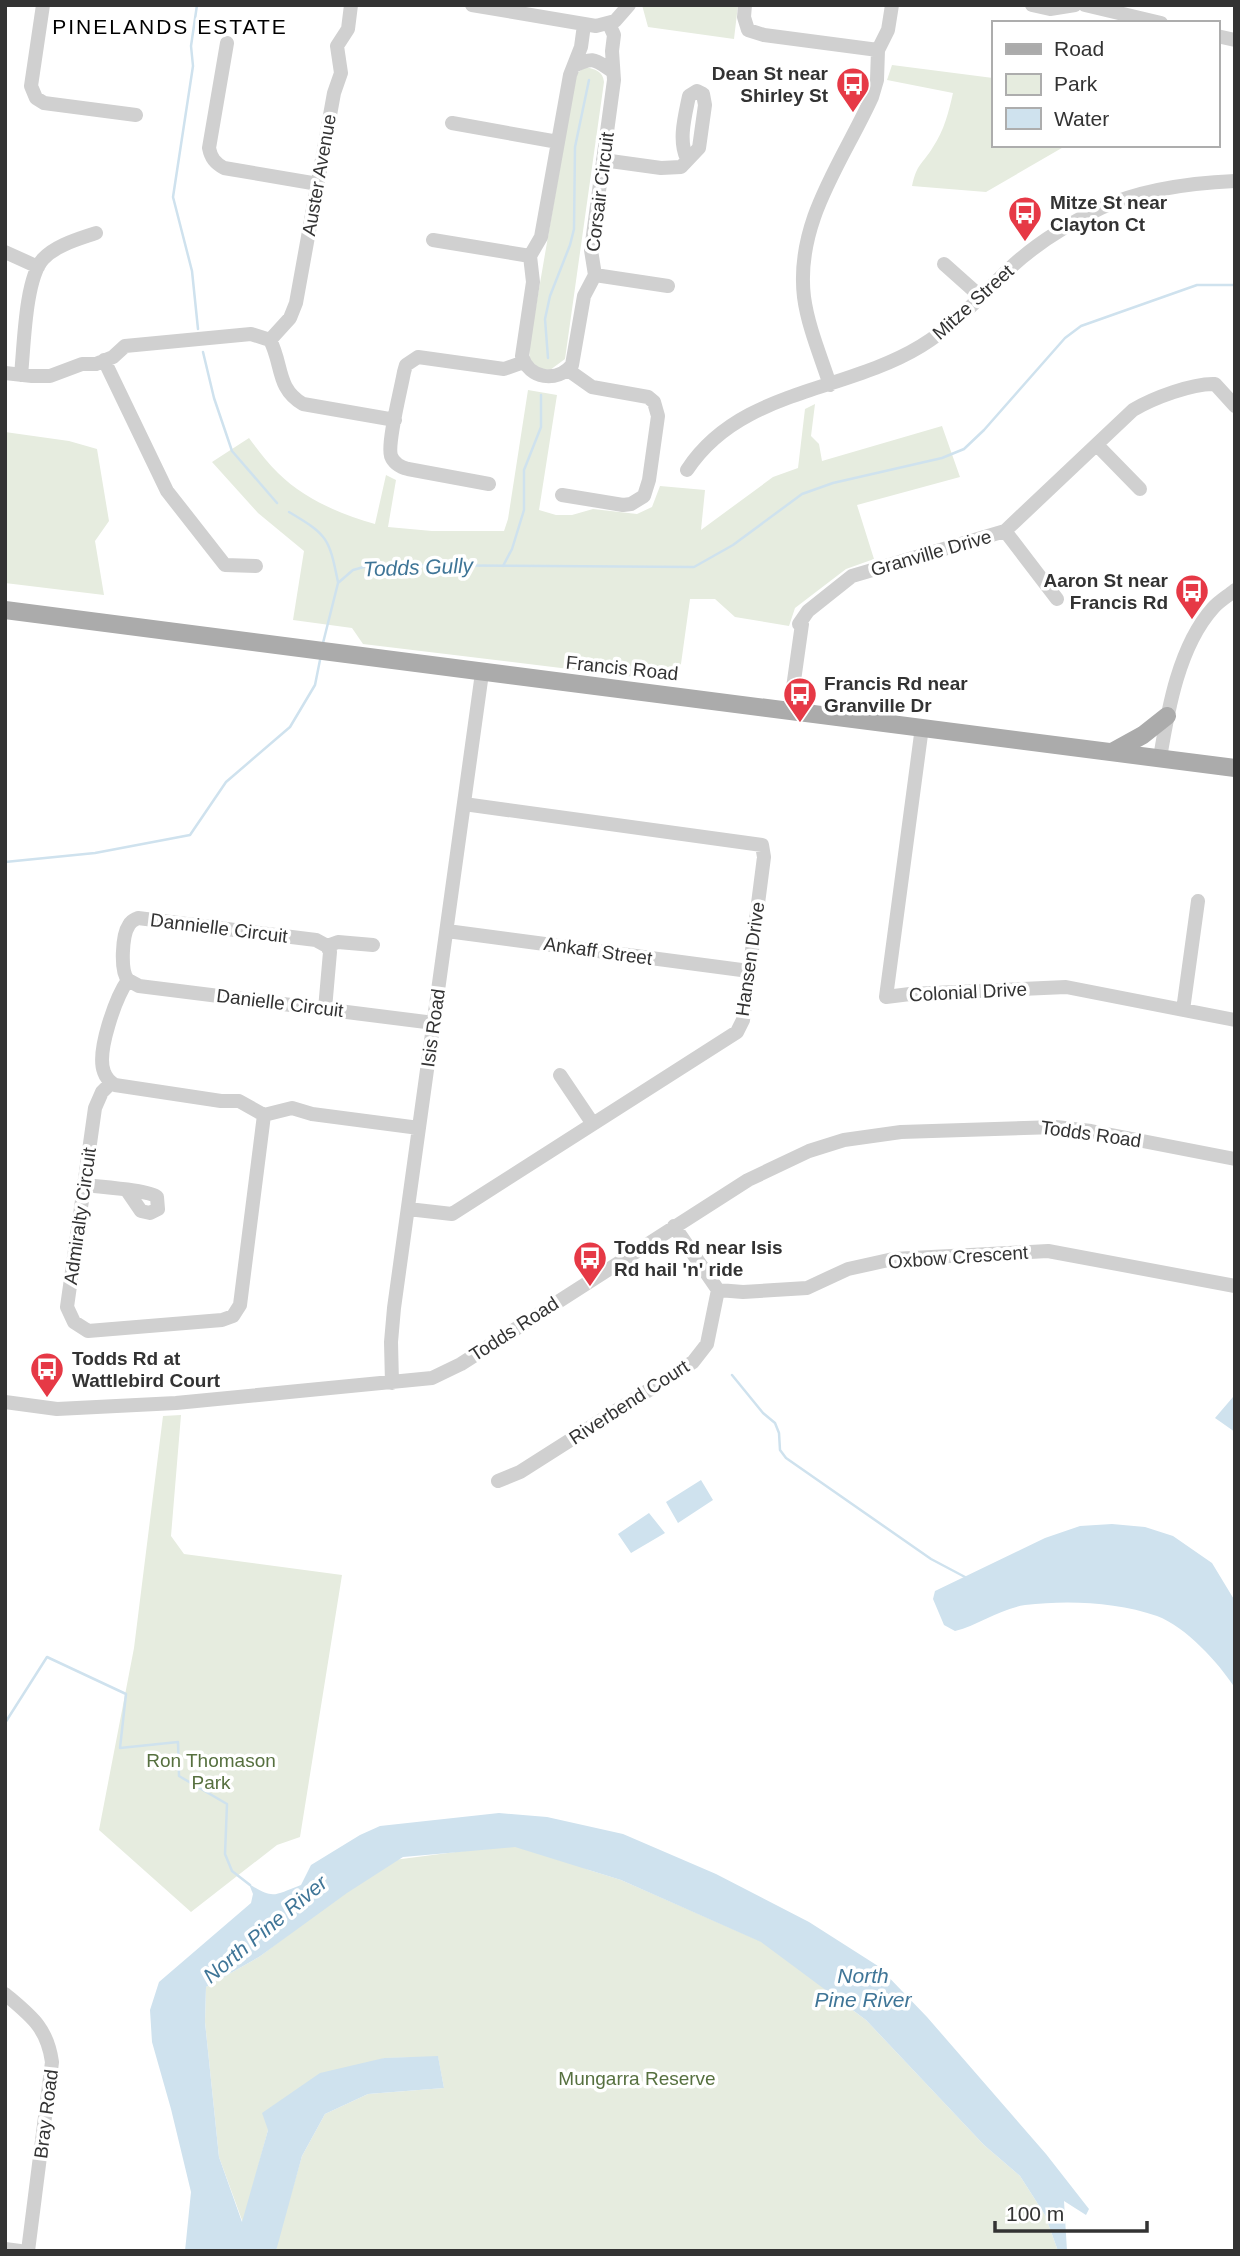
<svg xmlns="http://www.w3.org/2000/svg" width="1240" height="2256" font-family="Helvetica,sans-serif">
<rect width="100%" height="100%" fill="#fff"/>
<path fill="#e6ecdf" d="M642 5H738L734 39 648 27Z
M892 65 993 78V145H1067L986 192 912 186C917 163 922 165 933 147 944 131 949 111 953 93L887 80Z
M585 67C595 69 603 71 604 82L565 359 550 370 539 368 530 360 529 347 576 74Z
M528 390 557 395 539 510 556 515H572L593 509 637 514 652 507 660 486 705 490 701 530 773 477 798 468 805 409 815 404 811 436 819 444 822 461 942 426 960 477 857 505 874 559 846 569 795 608 789 626 735 617 715 599H690L680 671 651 679 363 644 352 628 293 620 304 551 258 513 212 462 249 438C258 450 267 462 278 473 303 498 341 515 375 524L386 475 396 480 388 527 432 531H504L508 519Z
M5 432 69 441 97 449 109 521 95 541 104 595 5 583Z
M181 1415 171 1536 184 1554 342 1575 300 1837 277 1845 191 1912 99 1830 134 1648 163 1416Z
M525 1843 589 1870 621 1880 794 1956 843 2003 866 2020 984 2145 1020 2176 1045 2215 1058 2251H276L282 2210 291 2194 302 2156 325 2114 368 2094 444 2088 438 2057 384 2058 268 2130 243 2223 219 2157 205 2022 206 1987 259 1957 386 1861Z"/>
<path fill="#cfe2ee" d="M1233 1397 1235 1398V1432L1215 1418Z
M701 1480 713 1500 678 1523 666 1502Z
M649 1513 665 1533 631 1553 618 1534Z
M1112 1524 1145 1527 1173 1536 1212 1563 1235 1601V1688C1218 1662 1186 1627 1157 1616 1116 1602 1068 1600 1025 1605 999 1609 979 1625 955 1631L944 1625 933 1599 935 1591 1045 1538 1080 1526Z
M499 1813 547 1817 623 1834 716 1874 809 1922 878 1966 927 2017 1046 2154 1089 2209 1086 2215 1064 2201 1067 2251H1058L1045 2215 1020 2176 984 2145 866 2020 761 1942 621 1880 515 1847 403 1857 347 1893 259 1957 206 1987 205 2022 219 2157 242 2222 268 2130 262 2113 320 2073 384 2058 438 2056 444 2088 368 2094 325 2114 302 2156 276 2251H185L191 2192 171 2109 152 2042 150 2010 159 1982 251 1903 253 1894 249 1884C274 1900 274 1895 301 1885L311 1865 360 1835 380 1826Z"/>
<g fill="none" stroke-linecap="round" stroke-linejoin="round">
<path stroke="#cfe2ee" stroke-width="2.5" d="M197 5 191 46 193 66 173 197 192 271 198 329
M203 352 214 398 232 451 277 503
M548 358 545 319 550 296 570 245 574 229 575 147 589 80
M289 512C328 535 329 538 338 582
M503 566 512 549 524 510V470L541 427V395
M322 647 338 583 353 570 371 565 694 567 733 545 802 494 833 483 942 458 964 449 984 430 1065 338 1081 326 1197 285H1235
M5 862 95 853 190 835 226 782 290 727 315 685 320 660
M732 1375 763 1413 775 1423 779 1433 780 1450 786 1458 931 1559 965 1577
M5 1723 47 1657 126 1694 120 1748 178 1742 179 1776 227 1804 225 1854 232 1871 250 1885"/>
<path stroke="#d0d0d0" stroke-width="14" d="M43 5 31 86 36 98 44 103 136 115
M472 5 596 26 615 21 629 5
M745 5 744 17 748 30 764 35 878 50
M1032 5 1050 9 1075 5
M1085 5 1161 23
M584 25 581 47 570 75 541 237 530 256 533 282 522 356C529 379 557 383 572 365L584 296 595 275 591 250 614 80 612 51 614 35 609 24
M1217 36 1235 40
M227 43 209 148C211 158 215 163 224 168L318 184
M574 66C594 56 595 60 612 71
M452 123 558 142
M603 160 661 168 681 167 699 148 705 105 703 94 697 91 689 96C685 116 678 140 687 159
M433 240 530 256
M5 252 38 267
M944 264 981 297
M595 275 668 286
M270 340 290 318 296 303 334 93 341 73 337 46 348 29 351 5
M104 360 167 491 225 565 256 566
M5 373 32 376H50L82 364H96L113 357 125 346 251 334 270 340C283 365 276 388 303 404L395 420
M21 375C24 347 25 279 43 259 56 245 79 239 96 233
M830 385C821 357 808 327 804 297 795 222 843 161 872 97L877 80 878 50 888 30 892 5
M1097 445 1140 489
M687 470C740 389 844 393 921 346 955 325 980 297 1008 270 1035 244 1068 224 1101 208 1142 189 1189 183 1235 181
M489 484 408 469C400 467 394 464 391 456 387 443 401 389 404 372L406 365 418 357 504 369 524 362
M562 495 623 505 631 504 644 496 649 480 658 416 654 402 648 397 592 387 568 370
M1005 531 1057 599
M790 709 802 624H799L808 611 852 576 1005 531 1133 410C1153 398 1193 383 1215 384L1235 406
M922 727 886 997 910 994 1066 987 1235 1020
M1160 758C1168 709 1179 646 1213 608 1219 601 1228 596 1235 590
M447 931 749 971
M327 946 338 942 373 945
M128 980C116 997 96 1052 104 1072 106 1078 110 1082 115 1085L221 1101H239L264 1115 292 1108 312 1114 419 1128
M128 980C120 971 122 935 129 925 132 920 134 920 138 918L316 940 327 946 330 952 325 1009
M128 980 139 986 434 1023
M1183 1010 1198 901
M560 1075 593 1124
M111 1083 102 1092 95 1108 67 1307 74 1322 88 1331 222 1320 233 1316 240 1305 264 1115
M85 1185C100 1187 149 1190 157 1197L158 1209 150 1213 141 1211 128 1192
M408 1209 452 1214 737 1032 743 1020 764 857 762 845 464 804
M674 1226 718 1290 743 1292 807 1288 848 1269 893 1259 1048 1251 1235 1286
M392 1383 391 1342 394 1308 482 673
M5 1402 57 1409 176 1403 432 1378 461 1364 748 1180 809 1151 844 1140 901 1132 1056 1127 1091 1131 1235 1159
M498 1481 520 1472 693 1362 707 1344 718 1290
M5 1994C31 2016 47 2027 52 2062L28 2251
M5 2249 20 2251"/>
<path stroke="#ababab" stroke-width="18" d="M5 610C415 666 825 713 1235 768
M1114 751 1143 735 1167 716"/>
</g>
<defs>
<g id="bus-pin" transform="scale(1.75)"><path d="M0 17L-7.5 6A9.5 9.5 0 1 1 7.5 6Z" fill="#e63946" stroke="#fff"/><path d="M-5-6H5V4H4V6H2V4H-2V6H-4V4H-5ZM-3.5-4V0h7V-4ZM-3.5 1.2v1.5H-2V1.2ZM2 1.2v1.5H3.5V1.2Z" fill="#fff"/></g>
</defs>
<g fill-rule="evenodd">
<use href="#bus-pin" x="853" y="84"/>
<use href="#bus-pin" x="1025" y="213"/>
<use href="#bus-pin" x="1192" y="591"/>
<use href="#bus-pin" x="800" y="694"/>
<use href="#bus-pin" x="590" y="1258"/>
<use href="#bus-pin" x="47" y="1369"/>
</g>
<g text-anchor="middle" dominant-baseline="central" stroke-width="7" stroke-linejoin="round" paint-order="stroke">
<g font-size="19" font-weight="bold" fill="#333" stroke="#fff" text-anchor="start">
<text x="828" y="73" text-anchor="end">Dean St near<tspan x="828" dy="22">Shirley St</tspan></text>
<text x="1050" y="202">Mitze St near<tspan x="1050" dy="22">Clayton Ct</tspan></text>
<text x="1168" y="580" text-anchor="end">Aaron St near<tspan x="1168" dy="22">Francis Rd</tspan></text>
<text x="824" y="683">Francis Rd near<tspan x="824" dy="22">Granville Dr</tspan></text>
<text x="614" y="1247">Todds Rd near Isis<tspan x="614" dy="22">Rd hail 'n' ride</tspan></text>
<text x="72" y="1358">Todds Rd at<tspan x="72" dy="22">Wattlebird Court</tspan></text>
</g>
<g font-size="19" fill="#333" stroke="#fff">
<text transform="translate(319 175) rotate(-80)">Auster Avenue</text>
<text transform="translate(600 192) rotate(-83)">Corsair Circuit</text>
<text transform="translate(973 302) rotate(-42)">Mitze Street</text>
<text transform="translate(931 553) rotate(-16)">Granville Drive</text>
<text transform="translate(622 668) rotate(6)">Francis Road</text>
<text transform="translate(219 928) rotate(7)">Dannielle Circuit</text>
<text transform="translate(598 951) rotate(8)">Ankaff Street</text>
<text transform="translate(750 959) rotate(-82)">Hansen Drive</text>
<text transform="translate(968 992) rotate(-3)">Colonial Drive</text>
<text transform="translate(280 1003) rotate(7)">Danielle Circuit</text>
<text transform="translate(433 1028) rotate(-82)">Isis Road</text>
<text transform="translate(1091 1134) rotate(8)">Todds Road</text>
<text transform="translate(80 1216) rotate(-82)">Admiralty Circuit</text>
<text transform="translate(958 1257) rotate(-4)">Oxbow Crescent</text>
<text transform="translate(514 1329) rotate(-33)">Todds Road</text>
<text transform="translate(629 1402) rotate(-33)">Riverbend Court</text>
<text transform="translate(46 2114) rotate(-83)">Bray Road</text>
</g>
<g font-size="19" fill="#56703f" stroke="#fff">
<text x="211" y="1760">Ron Thomason<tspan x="211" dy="22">Park</tspan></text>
<text x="637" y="2078">Mungarra Reserve</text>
</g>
<g font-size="21" letter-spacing="2" fill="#000" stroke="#fff">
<text x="170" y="26">PINELANDS ESTATE</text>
</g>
<g font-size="21" font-style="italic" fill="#3f7597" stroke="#fff">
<text transform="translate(418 567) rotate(-2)">Todds Gully</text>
<text transform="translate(265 1929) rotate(-40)">North Pine River</text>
<text x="863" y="1975">North<tspan x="863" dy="24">Pine River</tspan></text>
</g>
</g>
<rect width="1240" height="2256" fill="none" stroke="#333333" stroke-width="14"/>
<rect x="992" y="21" width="228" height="126" fill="#ffffff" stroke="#adadad" stroke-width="2"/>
<rect x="1006" y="44" width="35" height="10" fill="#ababab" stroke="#adadad" stroke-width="2"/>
<text x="1054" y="56" font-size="21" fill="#333333">Road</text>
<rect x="1006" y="74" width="35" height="21" fill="#e6ecdf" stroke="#adadad" stroke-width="2"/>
<text x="1054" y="91" font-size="21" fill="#333333">Park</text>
<rect x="1006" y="108" width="35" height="21" fill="#cfe2ee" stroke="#adadad" stroke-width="2"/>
<text x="1054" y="126" font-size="21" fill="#333333">Water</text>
<path d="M995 2221v10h152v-10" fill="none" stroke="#333333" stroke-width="3.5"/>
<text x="1006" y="2221" font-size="21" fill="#333333" stroke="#ffffff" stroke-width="5" paint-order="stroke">100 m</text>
</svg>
